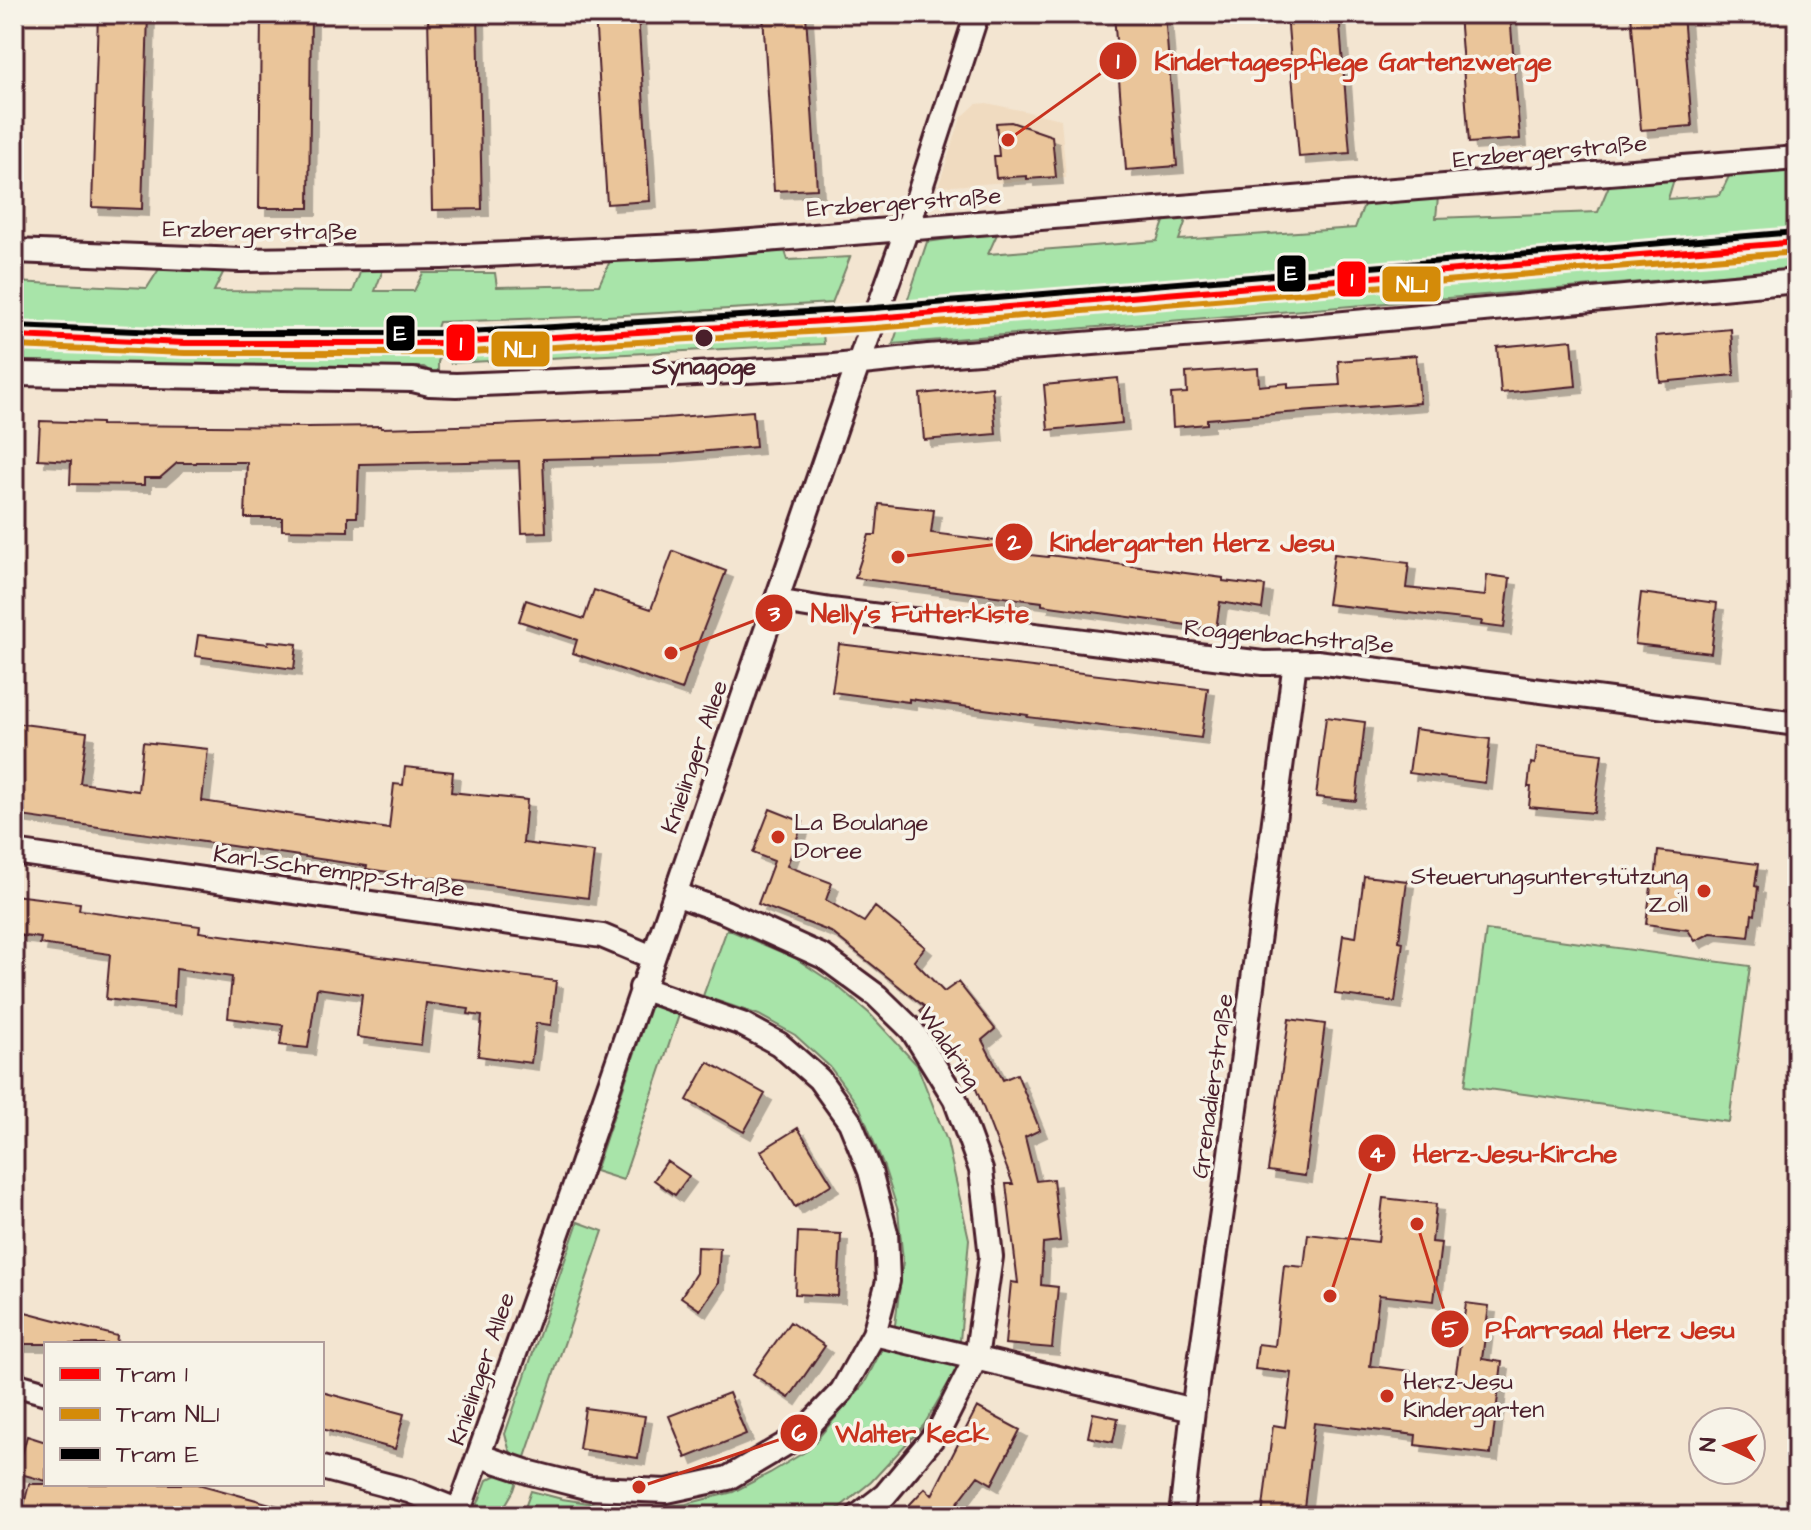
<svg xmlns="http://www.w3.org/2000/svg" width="1811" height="1530" font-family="'Architects Daughter',sans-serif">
<defs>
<filter id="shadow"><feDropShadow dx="7" dy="7" stdDeviation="0" flood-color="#0004"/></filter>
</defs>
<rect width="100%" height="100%" fill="#f3e5d1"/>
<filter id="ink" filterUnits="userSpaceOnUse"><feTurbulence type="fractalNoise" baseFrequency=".0125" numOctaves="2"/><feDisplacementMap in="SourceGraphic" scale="16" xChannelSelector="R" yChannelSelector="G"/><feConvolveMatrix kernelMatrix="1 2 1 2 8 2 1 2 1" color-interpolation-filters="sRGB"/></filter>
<g filter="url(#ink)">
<path fill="#f0dbc0" d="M987 103 1061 119 1066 178 938 187 961 118 976 104Z"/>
<path fill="#a8e4a9" stroke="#79826a" stroke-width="2" d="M1797 168V269L893 344 927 242 998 232 988 254 1157 241 1165 219 1187 217 1179 240 1355 228 1365 202 1438 197 1436 218 1598 212 1610 183 1674 179 1668 199 1720 195 1731 172Z
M785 251 788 260 850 257 832 303 607 316 439 322 436 331H449L438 362V373H432L424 367 14 368V282L147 288 161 266 226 267 214 291 353 292 362 267H384L375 291H414L423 273H495L497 287 599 285 610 261 702 258Z
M821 311 824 344 451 363 461 333Z
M727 929 795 958 836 985 869 1013 917 1065 947 1141 969 1239 960 1341 894 1333 903 1261 898 1211 884 1167 860 1108 830 1067 795 1035 759 1015 703 996Z
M1486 930 1750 966 1729 1122 1465 1086Z
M652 1002 680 1012 623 1180 595 1171Z
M578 1222 603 1231 524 1460 514 1457 509 1449 505 1434Z
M882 1349 959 1365 924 1425 871 1482 829 1516H522L531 1491 562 1499 602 1505 641 1509 686 1504 733 1492 770 1473 808 1450 864 1384Z
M503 1472 519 1475 514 1490 499 1516 477 1506 487 1480Z"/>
<path fill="#eac59a" stroke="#4a1f2b" stroke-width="2" filter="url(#shadow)" d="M98 14H148L142 209 92 207Z
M261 14H311L309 208H259Z
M428 14H478L482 209 432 210Z
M595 14H638L650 201 607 204Z
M763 14H806L817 189 774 191Z
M1114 14H1165L1177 166 1126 170Z
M1287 14H1339L1350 153 1299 157Z
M1459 14H1510L1520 139 1469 143Z
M1631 14H1683L1692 126 1641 130Z
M1011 122 1052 136 1056 177 1027 179V176L996 178 994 156H999L996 123Z
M1731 329 1734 375 1660 382 1656 336Z
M1572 340 1576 386 1501 393 1497 347Z
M1416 355 1420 403 1207 419V424L1173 427 1171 394 1187 393 1186 373 1258 368 1259 386 1288 383V388L1340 385 1338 361Z
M1118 378 1122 423 1048 430 1044 385Z
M992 387 996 434 924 440 920 394Z
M753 411 756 447 661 455V456L543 459 546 532 522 533 519 461 359 464 357 517H348V531L282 530V518H245L247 462H196V463H177L160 478H144V485L70 484 71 461 38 459 40 421 101 423V425L307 427 381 426V428L495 425 664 418Z
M879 504 934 510 931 533 1004 542 1003 552 1048 557 1049 555 1223 578V581L1265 586 1262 609 1220 602 1216 629 1042 605V602L855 578 869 535H876Z
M673 551 726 571 698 643 682 690 573 653 577 640 519 621 526 600 584 619 594 590 651 609Z
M1334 554 1409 563 1406 588 1485 596 1487 575 1510 578 1504 628 1481 625 1482 621 1327 604Z
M1641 593 1717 603 1711 653 1635 644Z
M198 635 268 644 269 641 297 644 294 669 195 656Z
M839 644 1208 688 1201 738 1027 717 1028 715 909 699V702L832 692Z
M1326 717 1365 722 1356 801 1316 797Z
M14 723 87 732 80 783 138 791 143 742 208 749 202 801 389 829 394 784 403 785 405 767 453 772 451 792 527 800 523 843 594 852 588 898 366 869 367 866 232 846 14 815Z
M1415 729 1490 739 1485 783 1409 773Z
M1537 746 1602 754 1594 813 1529 807 1531 787H1528L1531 763 1535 764Z
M770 809 803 822 787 866 832 883 826 900 864 922 875 907 925 947 914 961 944 992 958 982 995 1029 982 1040 1003 1080 1017 1074 1040 1130 1025 1137 1036 1181 1053 1179 1060 1241 1043 1243 1041 1285 1058 1287 1052 1348 1005 1344 1011 1282 1018 1283 1006 1184H1013L971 1076 920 1011 925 1007 831 932 758 904 774 861 753 853Z
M1658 851 1758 864 1755 886 1758 887 1755 915 1752 914 1749 937 1711 933 1695 941 1688 930 1646 924 1652 880 1655 881Z
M1364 876 1407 881 1399 941 1403 942 1395 1002 1335 994 1343 935 1356 937Z
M14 895 80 903 79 910 200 926 199 932 556 981 551 1025 536 1023 531 1063 478 1056 482 1016 468 1014 469 1009 426 1003 421 1045 357 1037 362 994 317 988 308 1048 280 1045 283 1025 228 1018 232 977 176 969 174 1007 106 999 110 954 40 944 41 938 14 935Z
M1289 1019 1325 1024 1305 1176 1268 1171Z
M708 1062 765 1094 744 1132 687 1100Z
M798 1128 832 1184 795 1207 761 1151Z
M667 1161 689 1176 675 1195 654 1180Z
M1383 1198 1436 1204 1432 1242 1441 1243 1434 1301 1379 1295 1370 1366 1411 1371 1409 1381 1454 1386 1466 1303 1489 1306 1482 1359 1502 1362 1491 1454 1415 1445 1416 1435 1314 1423 1303 1516H1262L1273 1425 1285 1427 1292 1373 1255 1369 1258 1344 1275 1346 1284 1265 1304 1267 1308 1234 1378 1242Z
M798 1232 841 1234 838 1296 795 1294Z
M697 1247 720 1248 718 1283 700 1310 681 1297 696 1273Z
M14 1309 117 1336 116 1344H14Z
M790 1322 825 1346 789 1398 753 1374Z
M322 1392 404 1414 395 1449 322 1429Z
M729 1393 746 1434 686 1458 669 1416Z
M977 1407 1020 1430 992 1484 978 1476 950 1513 953 1516H899L925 1488 932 1495Z
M585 1408 645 1416 638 1458 579 1449Z
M1093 1413 1118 1418 1113 1442 1088 1437Z
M27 1436 46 1442V1481L17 1473Z
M29 1484H198L289 1509 288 1516H21Z"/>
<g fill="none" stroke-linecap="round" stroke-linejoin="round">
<g stroke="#4a1f2b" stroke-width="28">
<path id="minor" d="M14 251 240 260 442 257 701 245 1797 158
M14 374 413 380 430 384 456 385 627 378 834 366 928 356 1312 326 1797 281
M776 601 831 610 1263 663 1317 662 1797 724
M14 852 602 936 652 957
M675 894 725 912 824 957 877 996 912 1030 955 1099 981 1170 991 1257 976 1358 940 1429 885 1495 858 1516
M874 1334 1193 1410
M14 1384 46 1393
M480 1456 531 1473 590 1488 667 1491 728 1478 799 1436 842 1391 874 1334 888 1281 886 1233 870 1171 850 1122 819 1079 779 1044 742 1024 641 988
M322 1468 409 1491 459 1511
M457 1516 576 1182 845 401 913 212 977 14
M1181 1516 1193 1410 1225 1191 1295 662"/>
</g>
<use href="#minor" stroke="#f7f3e8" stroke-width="22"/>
<g stroke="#f7f3e8" stroke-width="12">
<path id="tram-1" d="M14 336 185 343H451L875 318 1797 242"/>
</g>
<g stroke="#f7f3e8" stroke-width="12">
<path id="tram-2" d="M14 346 185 353H452L876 328 1797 252"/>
</g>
<g stroke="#f7f3e8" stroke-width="12">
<path id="tram-3" d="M14 326 185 333H451L874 308 1796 232"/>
</g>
<use href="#tram-1" stroke="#f00" stroke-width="6"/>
<use href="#tram-2" stroke="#d48b09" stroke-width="6"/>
<use href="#tram-3" stroke="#000" stroke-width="6"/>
</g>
</g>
<circle fill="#4a1f2b" stroke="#f7f3e8" stroke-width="3" cx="704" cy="338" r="10"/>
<g fill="#c8321e" stroke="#f7f3e8" stroke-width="3">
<circle cx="778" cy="837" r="8"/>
<circle cx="1704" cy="891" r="8"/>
<circle cx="1387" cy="1396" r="8"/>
</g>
<g text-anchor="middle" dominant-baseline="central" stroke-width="7" stroke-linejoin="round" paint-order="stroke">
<g font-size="24" fill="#4a1f2b" stroke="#f7f3e8">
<text transform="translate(1550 152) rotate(-5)">Erzbergerstraße</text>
<text transform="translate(904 203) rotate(-4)">Erzbergerstraße</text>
<text transform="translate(260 231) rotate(1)">Erzbergerstraße</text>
<text transform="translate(1289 637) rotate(5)">Roggenbachstraße</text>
<text transform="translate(695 757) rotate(-71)">Knielinger Allee</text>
<text transform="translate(339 872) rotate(8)">Karl-Schrempp-Straße</text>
<text transform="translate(949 1048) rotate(56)">Waldring</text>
<text transform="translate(1213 1086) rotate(-82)">Grenadierstraße</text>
<text transform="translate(482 1369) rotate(-71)">Knielinger Allee</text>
</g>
<g font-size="24" font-weight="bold" fill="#4a1f2b" stroke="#f7f3e8">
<text x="704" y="367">Synagoge</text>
</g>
<g font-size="24" fill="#4a1f2b" stroke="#f7f3e8" text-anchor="start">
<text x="794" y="823">La Boulange<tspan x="794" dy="28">Doree</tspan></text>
<text x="1688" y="877" text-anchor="end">Steuerungsunterstützung<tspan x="1688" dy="28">Zoll</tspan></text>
<text x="1403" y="1382">Herz-Jesu<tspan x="1403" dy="28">Kindergarten</tspan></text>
</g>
</g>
<path fill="none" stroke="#c8321e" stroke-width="3" d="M1008 140L1118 61M898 557L1014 542M671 653L774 613M1330 1296L1377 1153M1417 1224L1450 1329M639 1487L799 1433"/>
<g fill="#c8321e" stroke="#f7f3e8" stroke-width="3">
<circle cx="1008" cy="140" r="8"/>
<circle cx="898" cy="557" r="8"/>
<circle cx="671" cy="653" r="8"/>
<circle cx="1330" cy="1296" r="8"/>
<circle cx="1417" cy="1224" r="8"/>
<circle cx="639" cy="1487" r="8"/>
<circle cx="1118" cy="61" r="20"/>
<circle cx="1014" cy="542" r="20"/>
<circle cx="774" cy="613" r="20"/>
<circle cx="1377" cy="1153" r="20"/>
<circle cx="1450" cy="1329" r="20"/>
<circle cx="799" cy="1433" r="20"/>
</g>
<g font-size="24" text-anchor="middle" font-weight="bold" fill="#fff">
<text x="1118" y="69">1</text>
<text x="1014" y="550">2</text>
<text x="774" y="621">3</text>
<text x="1377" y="1162">4</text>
<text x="1450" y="1337">5</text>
<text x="799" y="1441">6</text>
</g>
<g font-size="26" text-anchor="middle" font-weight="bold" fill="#c8321e" stroke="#f7f3e8" stroke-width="7" stroke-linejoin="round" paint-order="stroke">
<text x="1353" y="70">Kindertagespflege Gartenzwerge</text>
<text x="1192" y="551">Kindergarten Herz Jesu</text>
<text x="920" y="622">Nelly's Futterkiste</text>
<text x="1515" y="1162">Herz-Jesu-Kirche</text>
<text x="1610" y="1338">Pfarrsaal Herz Jesu</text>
<text x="912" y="1442">Walter Keck</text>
</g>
<g stroke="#f7f3e8" stroke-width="3">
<rect x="1276" y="254" width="31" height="39" rx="8" fill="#000"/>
<rect x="1336" y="260" width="31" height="38" rx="8" fill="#f00"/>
<rect x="1381" y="265" width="61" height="38" rx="8" fill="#d48b09"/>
<rect x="385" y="314" width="31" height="38" rx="8" fill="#000"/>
<rect x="445" y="323" width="31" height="39" rx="8" fill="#f00"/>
<rect x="490" y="330" width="61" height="38" rx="8" fill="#d48b09"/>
</g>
<g font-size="22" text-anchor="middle" font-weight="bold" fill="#fff">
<text x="1291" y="281">E</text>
<text x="1352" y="286">1</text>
<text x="1412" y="292">NL1</text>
<text x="400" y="341">E</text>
<text x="461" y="350">1</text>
<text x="520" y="357">NL1</text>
</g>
<rect width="1811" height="1530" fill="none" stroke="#f7f3e8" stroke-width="48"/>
<rect x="24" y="24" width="1763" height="1482" fill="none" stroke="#4a1f2b" stroke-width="3" filter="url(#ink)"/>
<rect x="44" y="1342" width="280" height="144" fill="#f7f3e8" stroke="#b29e9c" stroke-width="2"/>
<rect x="60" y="1368" width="40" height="12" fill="#ff0000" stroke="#b29e9c" stroke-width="2"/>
<text x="116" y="1382" font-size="24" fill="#4a1f2b">Tram 1</text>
<rect x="60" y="1408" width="40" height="12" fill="#d48b09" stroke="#b29e9c" stroke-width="2"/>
<text x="116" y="1422" font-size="24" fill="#4a1f2b">Tram NL1</text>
<rect x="60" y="1448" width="40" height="12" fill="#000000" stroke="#b29e9c" stroke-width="2"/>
<text x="116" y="1462" font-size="24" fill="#4a1f2b">Tram E</text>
<g transform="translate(1727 1446) rotate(274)"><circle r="38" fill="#f7f3e8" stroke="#b29e9c" stroke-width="2"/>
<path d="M0-6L14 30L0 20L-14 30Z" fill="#c8321e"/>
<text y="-12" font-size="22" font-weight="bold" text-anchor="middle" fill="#4a1f2b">N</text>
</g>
</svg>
